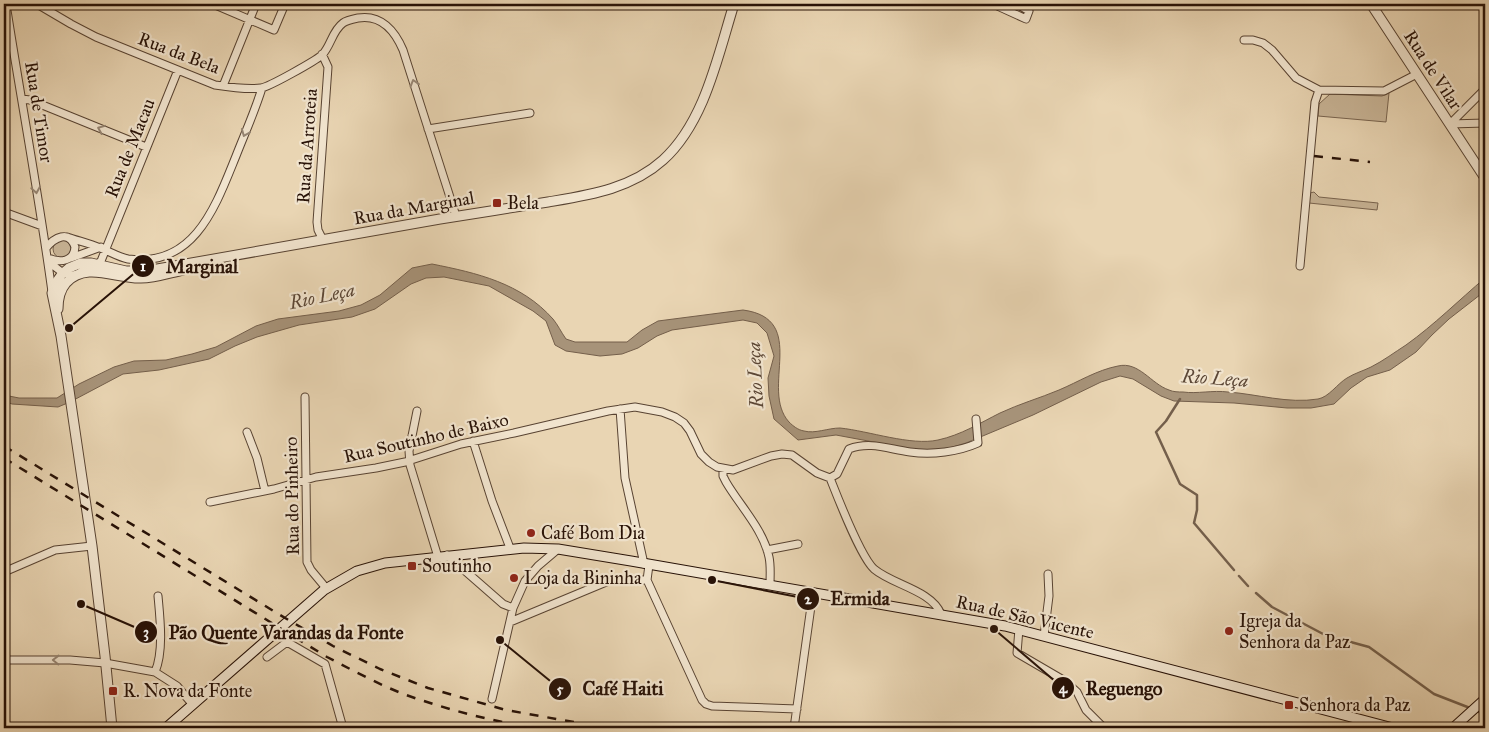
<svg xmlns="http://www.w3.org/2000/svg" width="1489" height="732" font-family="'IM FELL Great Primer',serif">
<rect width="100%" height="100%" fill="#e9d5b3"/>
<filter id="stains"><feTurbulence type="fractalNoise" baseFrequency=".004" numOctaves="4"/><feColorMatrix values="0 0 0 0 .2 0 0 0 0 .09 0 0 0 0 .02 0 0 0 .5 -.17"/></filter>
<radialGradient id="worn" r=".72"><stop offset=".6" stop-color="#630" stop-opacity="0"/><stop offset="1" stop-color="#630" stop-opacity=".3"/></radialGradient>
<path fill="#c8b496" stroke="#78634e" d="M1389 93 1386 122 1318 116 1319 104 1330 94 1382 96Z
M1314 192 1319 197 1378 203 1377 210 1309 203 1310 193Z
M53 249a9 9 0 1 1 18 0a9 9 0 1 1-18 0Z"/>
<path fill="#a79379" stroke="#745f4b" d="M432 264C477 273 521 283 553 319 558 325 561 332 566 339L575 342H627L642 330 658 321 743 310C810 319 759 389 789 422 793 426 798 430 804 431 815 434 828 428 840 428 869 431 911 446 938 440 961 435 980 423 1000 413 1019 404 1040 398 1059 390 1078 382 1097 370 1118 366 1139 361 1151 384 1169 390 1173 392 1179 392 1183 392 1197 394 1213 390 1228 392 1257 394 1288 404 1318 399 1329 397 1337 384 1347 378 1355 373 1363 371 1371 367 1383 361 1395 352 1406 345 1434 325 1459 300 1485 278V291L1449 319 1432 335 1416 352 1390 370 1367 377 1351 388 1334 404 1311 408H1287L1234 403 1174 401 1161 396 1133 379 1120 376 1101 382 1033 415 966 443 949 448 922 451 836 435 798 440 774 419 769 396 768 378 774 356 767 333 757 323 743 320 672 330 657 336 638 348 622 354 600 356 566 351 555 345 546 321 533 311 489 286 444 277 426 278 411 284 375 309 352 317 299 325 257 337 235 346 209 359 159 370 123 374 70 402 58 407 12 404 4 401V395L19 398H57L79 384 114 367 134 361 166 360 192 354 216 347 256 326 278 319 339 311 361 305 380 295 412 268Z"/>
<g fill="none" stroke-linecap="round" stroke-linejoin="round">
<path stroke="#745f4b" stroke-width="2.5" d="M1180 399 1166 421 1156 432 1180 484 1197 495V510L1194 523 1234 570
M1239 576 1248 586
M1256 593 1272 607 1325 635 1369 647 1434 694 1470 708
M1475 710 1485 715"/>
<g stroke="#584332" stroke-width="9">
<path id="minor" d="M6 4C21 100 39 196 52 292
M37 4 71 24 96 37 215 85C228 87 248 90 261 88 269 87 315 61 322 55 331 46 332 31 343 23 347 20 353 19 358 18 381 14 395 31 403 50L456 216
M213 4 274 30 285 4
M993 4 1026 19 1029 11 1017 4
M1244 40H1253L1263 43 1272 50 1296 78 1319 90 1384 91 1417 74
M322 54 328 67 317 222 318 230 323 240
M223 86 256 4
M22 99 30 100 146 147
M1450 124 1485 89
M1450 124 1485 123
M428 129 530 113
M4 212 42 226
M67 237C78 241 89 243 100 248 109 251 118 257 128 259 195 268 216 205 236 156 245 133 255 111 262 88
M46 248C54 238 69 229 75 247 74 262 60 263 48 258
M71 258 101 247
M49 262C57 268 65 278 77 274 81 273 82 269 87 267 93 266 96 266 101 261L178 70
M1300 266 1315 102 1319 90
M305 397 307 562 311 570 326 588
M620 409 625 478 644 564
M417 411 409 451 410 465 438 557
M247 432 257 458 265 491
M473 441 492 501 510 548
M723 469V476L726 482C740 506 763 529 769 557 771 566 770 576 770 585
M830 478 837 474 849 449C870 441 888 449 910 452 932 455 958 452 978 443L976 419
M830 478C838 498 860 556 874 569 893 585 931 590 941 614
M210 502 274 489 316 477 376 468 405 462 461 444 514 433 608 411 635 407 662 412 675 417 684 423 690 431 701 454 709 462 717 467 733 470 771 456 782 454 792 455 817 473 830 478
M767 550 798 544
M447 555 503 604 513 608
M4 572 55 550 92 546
M647 580 702 700 706 704 712 706 797 709
M647 580 649 565
M510 622 611 580H647
M1019 629 1017 653 1065 681 1077 692 1086 710 1104 728
M1044 636 1049 596 1048 574
M267 657 287 642 325 664 343 728
M4 660H70L105 663 155 672 177 686 193 705
M155 672C164 651 160 618 158 596
M492 699 513 608 525 581 538 566 558 549
M794 728 813 592"/>
</g>
<g stroke="#584332" stroke-width="11">
<path id="tertiary" d="M1371 4 1485 178
M58 309C58 299 60 290 66 283 86 261 116 279 141 278 155 278 169 273 183 270
M112 728 105 656 92 546 61 336 52 293 57 281 62 274 69 268 81 263H91L126 271H146C244 253 342 236 440 219 476 213 512 208 548 202 589 195 631 189 663 160 705 122 718 55 734 4"/>
</g>
<g stroke="#281207" stroke-width="11">
<path id="secondary" d="M166 728 324 590 357 571 385 563 524 548 558 549 631 561 1005 626 1393 728
M1453 728 1485 699"/>
</g>
<use href="#minor" stroke="#f1e4ce" stroke-width="7"/>
<use href="#tertiary" stroke="#f1e4ce" stroke-width="9"/>
<use href="#secondary" stroke="#f1e4ce" stroke-width="9"/>
<path stroke="#281207" stroke-width="2.5" stroke-dasharray="9 9" stroke-linecap="butt" d="M1314 156 1370 162
M4 446 280 615 333 646 380 669 428 688 506 710 607 728
M4 458 327 657C358 673 390 691 424 701 460 713 498 722 536 728"/>
</g>
<defs><path id="oneway-chevron" d="M-2-3.5L2.5 0L-2 3.5" fill="none" stroke-width="1.6" stroke-linecap="round" stroke-linejoin="round" transform="scale(1.25)"/></defs>
<g stroke="#978674">
<use href="#oneway-chevron" transform="translate(414 83) rotate(-107)"/>
<use href="#oneway-chevron" transform="translate(101 129) rotate(-158)"/>
<use href="#oneway-chevron" transform="translate(245 133) rotate(112)"/>
<use href="#oneway-chevron" transform="translate(36 190) rotate(81)"/>
<use href="#oneway-chevron" transform="translate(56 660) rotate(-179)"/>
</g>
<g fill="#8f2418" stroke="#f1e4ce" stroke-width="2">
<rect x="492" y="198" width="10" height="10" rx="2.5"/>
<circle cx="531" cy="533" r="5"/>
<rect x="407" y="561" width="10" height="10" rx="2.5"/>
<circle cx="514" cy="578" r="5"/>
<circle cx="1229" cy="631" r="5"/>
<rect x="108" y="686" width="10" height="10" rx="2.5"/>
<rect x="1284" y="700" width="10" height="10" rx="2.5"/>
</g>
<g text-anchor="middle" dominant-baseline="central" stroke-width="4.5" stroke-linejoin="round" paint-order="stroke">
<g font-size="18" fill="#281207" stroke="#f1e4ce">
<text transform="translate(179 53) rotate(21)">Rua da Bela</text>
<text transform="translate(1433 70) rotate(57)">Rua de Vilar</text>
<text transform="translate(39 112) rotate(81)">Rua de Timor</text>
<text transform="translate(307 146) rotate(-86)">Rua da Arroteia</text>
<text transform="translate(130 148) rotate(-68)">Rua de Macau</text>
<text transform="translate(414 208) rotate(-10)">Rua da Marginal</text>
<text transform="translate(426 438) rotate(-13)">Rua Soutinho de Baixo</text>
<text transform="translate(292 496) rotate(-91)">Rua do Pinheiro</text>
<text transform="translate(1025 617) rotate(13)">Rua de São Vicente</text>
</g>
<g font-size="18" fill="#281207" stroke="#f1e4ce" text-anchor="start">
<text x="507" y="203">Bela</text>
<text x="541" y="533">Café Bom Dia</text>
<text x="422" y="566">Soutinho</text>
<text x="524" y="578">Loja da Bininha</text>
<text x="1239" y="621">Igreja da<tspan x="1239" dy="21">Senhora da Paz</tspan></text>
<text x="123" y="691">R. Nova da Fonte</text>
<text x="1299" y="705">Senhora da Paz</text>
</g>
<g font-size="19" font-style="italic" fill="#5b4635" stroke="#f1e4ce">
<text transform="translate(322 296) rotate(-12)">Rio Leça</text>
<text transform="translate(755 375) rotate(-93)">Rio Leça</text>
<text transform="translate(1215 378) rotate(4)">Rio Leça</text>
</g>
</g>
<path fill="none" stroke="#281207" stroke-width="2" d="M69 328L143 266M712 580L808 599M81 604L146 632M994 629L1063 688M500 640L560 689"/>
<g fill="#281207" stroke="#f1e4ce" stroke-width="2">
<circle cx="69" cy="328" r="5"/>
<circle cx="712" cy="580" r="5"/>
<circle cx="81" cy="604" r="5"/>
<circle cx="994" cy="629" r="5"/>
<circle cx="500" cy="640" r="5"/>
<circle cx="143" cy="266" r="12"/>
<circle cx="808" cy="599" r="12"/>
<circle cx="146" cy="632" r="12"/>
<circle cx="1063" cy="688" r="12"/>
<circle cx="560" cy="689" r="12"/>
</g>
<g font-size="15" text-anchor="middle" font-weight="bold" fill="#fff">
<text x="143" y="271">1</text>
<text x="808" y="604">2</text>
<text x="146" y="637">3</text>
<text x="1063" y="693">4</text>
<text x="560" y="694">5</text>
</g>
<g font-size="19" text-anchor="middle" font-weight="bold" fill="#281207" stroke="#f1e4ce" stroke-width="4.5" stroke-linejoin="round" paint-order="stroke">
<text x="202" y="273">Marginal</text>
<text x="860" y="605">Ermida</text>
<text x="286" y="639">Pão Quente Varandas da Fonte</text>
<text x="1124" y="695">Reguengo</text>
<text x="623" y="695">Café Haiti</text>
</g>
<rect width="1489" height="732" fill="none" stroke="#e9d5b3" stroke-width="20"/>
<rect x="5" y="5" width="1479" height="722" fill="none" stroke="#281207" stroke-width="2.5"/>
<rect x="10" y="10" width="1469" height="712" fill="none" stroke="#281207"/>
<rect width="100%" height="100%" filter="url(#stains)"/>
<rect width="100%" height="100%" fill="url(#worn)"/>
</svg>
